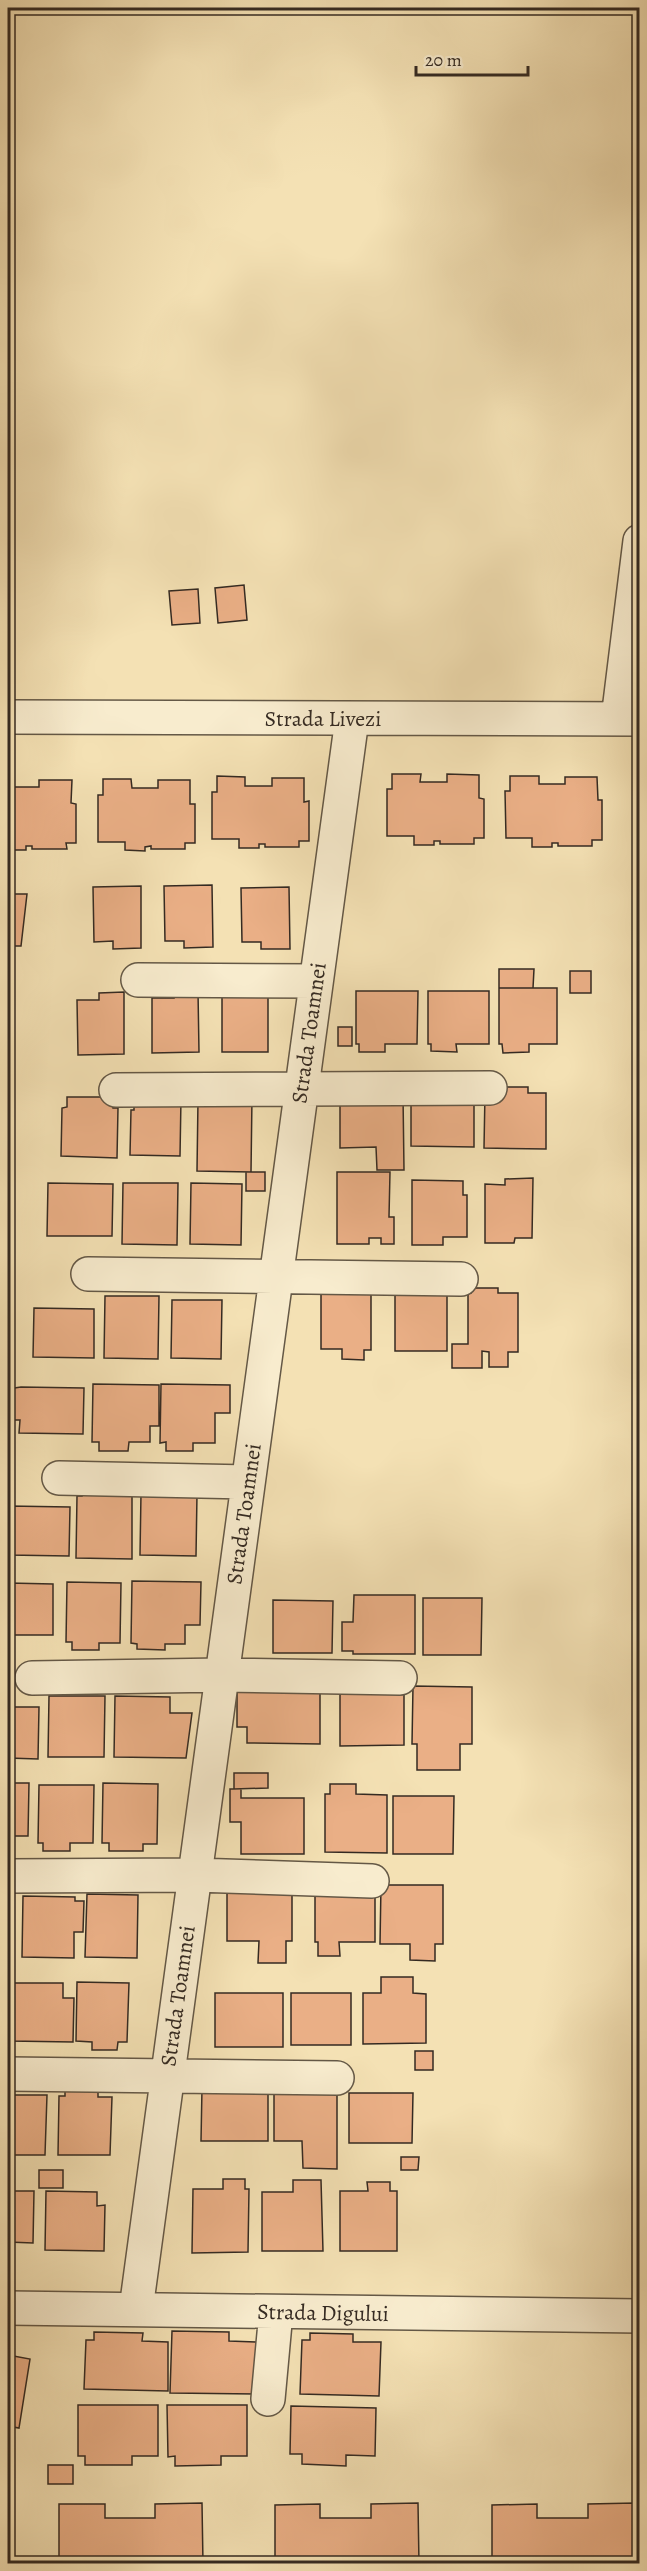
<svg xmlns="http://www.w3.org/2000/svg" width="647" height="2571" font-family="Alegreya,serif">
<rect width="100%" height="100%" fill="#f4e1b4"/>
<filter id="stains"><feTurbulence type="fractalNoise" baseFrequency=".00333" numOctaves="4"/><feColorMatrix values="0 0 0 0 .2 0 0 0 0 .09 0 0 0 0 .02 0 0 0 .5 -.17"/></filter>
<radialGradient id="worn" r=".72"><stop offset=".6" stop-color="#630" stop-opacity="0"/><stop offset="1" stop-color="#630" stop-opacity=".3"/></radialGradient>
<path fill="#eaaf86" stroke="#342a22" stroke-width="1.5" d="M244 585 247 620 218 623 215 588Z
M198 589 200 623 172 625 169 591Z
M392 774H421L420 782H447V774L479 775V798L484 799V838H474V844H440V841H434V845H414V836H387V789H392Z
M217 776 245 777V786H272V778H304V802L309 801V841H299V847H265V844H259V848H239V839H212V792H217Z
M510 776H539V784H565V777H597L598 800H602V840H592V846H558V843H552V847H532V838H506L505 791H510Z
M8 779H13V787H39V780H72L71 803 76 804V843H66L67 849H32V846H26V850H8Z
M103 779H131L132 788H158V780H190V804H195V843H185V849H151V846L145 847V851L125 850V842H98V795H103Z
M212 885 213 947 184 948V941H165L164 886Z
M141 886V948L113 949V941L94 942 93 887Z
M289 887 290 949H261V942H242L241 888Z
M8 894H27L21 946H8Z
M499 969H534L533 988H499Z
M570 971H591V993H570Z
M499 988H557V1044H529V1052L503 1053 502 1044H499Z
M243 990H268V1052H222V997H243Z
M173 991H198L199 1052 152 1053V998H174Z
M356 991H418L417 1044H385V1052H359V1044H356Z
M428 991H489V1044H456L457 1052 431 1051V1044H428Z
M124 992V1054L78 1055 77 1000H99V993Z
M338 1027H352V1046H338Z
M499 1087H528V1093H546V1149L484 1148 485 1093Z
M474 1094V1147L411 1146V1095Z
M340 1095H403L404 1170H377L376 1147 340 1148Z
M67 1097H112L113 1108H118L117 1158 61 1156 62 1108 67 1107Z
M134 1097 181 1098 180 1156 130 1155 131 1110H134Z
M252 1097 251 1172 197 1171 198 1100Z
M246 1172H265V1191H246Z
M337 1172H390L389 1217H394V1244H381V1238H369V1244H337Z
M533 1178 532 1238H515L514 1243H485V1184L505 1185V1179Z
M412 1180 463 1181V1195H467V1237H443V1245H412Z
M48 1183 113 1184 112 1236H47Z
M123 1183H178L177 1245 122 1244Z
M191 1183 242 1184 241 1245 190 1244Z
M8 1271H12L11 1295H8Z
M472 1288H498V1293H518V1352H508V1367H489V1352L482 1351V1368H452V1344H468V1293H471Z
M321 1291H371V1350H364V1360L342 1359V1349H321Z
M395 1292H447V1351H395Z
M105 1296H159L158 1359 104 1358Z
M172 1300H222L221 1359 171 1358Z
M34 1308 94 1309V1358L33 1357Z
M93 1384 159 1385V1426H150V1442H129L128 1451H99V1442H92Z
M161 1384 230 1385V1413H215V1443H193V1451H166V1442L160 1443Z
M21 1387 84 1388 83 1434 19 1433 20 1420H8V1389Z
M82 1489 112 1490V1496H132V1559L76 1558 77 1496H82Z
M141 1493 197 1494 196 1556 140 1555Z
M8 1506 70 1507 69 1556 8 1555Z
M132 1581 201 1582 200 1625H185V1644H165V1650L137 1649V1644L131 1643Z
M67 1582 121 1583 120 1643H99V1650H72V1642H66Z
M8 1583 53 1584V1635H8Z
M354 1595H415V1654H353V1651H342V1622H353Z
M423 1598H482L481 1655H423Z
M273 1600 333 1601 332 1653H273Z
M413 1686 472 1687V1744H460V1770H417V1744H412Z
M237 1688H320V1744L247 1743V1727H237Z
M340 1688 404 1689V1745L340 1746Z
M49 1696H105L104 1757H48Z
M115 1696 170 1697V1713H192L186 1758 114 1757Z
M8 1707H39L38 1759 8 1758Z
M234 1773H268V1788L234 1789Z
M8 1783H29L28 1836H8Z
M103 1783 158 1784 157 1844H143V1851H109V1843H102Z
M330 1784H356V1794L387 1795V1853L325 1852V1794H330Z
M39 1785H94L93 1843H70V1851H43V1843H38Z
M230 1789H241V1798H304V1854H241V1822H230Z
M393 1796H454L453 1854H393Z
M227 1885 292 1886V1941H286V1963H258L259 1941H227Z
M315 1885H375V1942H339L340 1956H318V1942H315Z
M381 1885H443V1944H435V1961L410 1960V1944H380Z
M87 1894 138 1895 137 1958 85 1957Z
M23 1896 75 1897V1901H84L83 1932H74V1958L22 1957Z
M8 1905H11L10 1958H8Z
M381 1977H413V1993L426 1994V2043L363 2044V1993H381Z
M77 1982 129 1983 127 2042H118L117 2050H92V2042L76 2041Z
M10 1983H63V1998H74L73 2042 9 2041Z
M215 1993H283V2047H215Z
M291 1993H351V2045H291Z
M415 2051H433V2070H415Z
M202 2088H268V2141H201Z
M65 2089H98V2097H112L110 2155H58L59 2096H65Z
M274 2089H337V2169L303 2168 302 2141H274Z
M349 2093H413L412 2143H349Z
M8 2095H47L45 2155H8Z
M401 2157H419L418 2170H401Z
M39 2170H63V2188H39Z
M223 2179H245V2189H249L248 2252 192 2253 193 2189H223Z
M293 2180H321L323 2251H262V2192H293Z
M367 2182H390V2191H397V2251H340V2191H368Z
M8 2191H34L33 2243 8 2242Z
M46 2191 97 2192V2206L105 2205 104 2251 45 2250Z
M172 2331 229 2332V2341L257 2342 256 2394 170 2393Z
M94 2332 143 2333 142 2341 168 2342V2391L84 2389 86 2340H94Z
M310 2333 353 2334V2342H381L379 2396 300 2394 302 2340H310Z
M8 2355 30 2359 19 2428 8 2426Z
M78 2405H158V2456H132V2465H85V2456H78Z
M167 2405H247V2456H221V2465L175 2466V2456L168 2457Z
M291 2406 376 2408 375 2456 346 2455V2466L302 2464V2454H290Z
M48 2465H73V2484H48Z
M202 2503 203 2564H59V2504H105V2518H155V2504Z
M418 2503 419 2564H275V2505L320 2504V2518H371V2504Z
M635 2503 636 2564H492V2505L537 2504V2518H588V2504Z"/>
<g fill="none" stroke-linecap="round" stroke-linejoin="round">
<g stroke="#645846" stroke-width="36">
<path id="minor" d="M8 717 640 719
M618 719 640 541
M138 980 316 981
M116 1090 490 1088
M88 1274 461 1279
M59 1478 248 1482
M32 1678 222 1675 400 1678
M8 1876 195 1875 372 1881
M8 2074 337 2078
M8 2308 640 2316
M136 2309 352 719
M268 2399 276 2312"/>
</g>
<use href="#minor" stroke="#f8ecce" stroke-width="33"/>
</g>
<g text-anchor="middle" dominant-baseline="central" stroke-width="5" stroke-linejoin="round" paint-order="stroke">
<g font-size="22" fill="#342a22" stroke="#f8ecce">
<text x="323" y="719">Strada Livezi</text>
<text transform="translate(309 1033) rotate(-82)">Strada Toamnei</text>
<text transform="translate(244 1514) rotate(-82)">Strada Toamnei</text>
<text transform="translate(178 1996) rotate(-82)">Strada Toamnei</text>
<text transform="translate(323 2313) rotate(1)">Strada Digului</text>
</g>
</g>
<rect width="647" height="2571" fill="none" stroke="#f4e1b4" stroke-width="30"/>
<rect x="9" y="9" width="629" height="2553" fill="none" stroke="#342a22" stroke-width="3"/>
<rect x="15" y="15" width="617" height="2541" fill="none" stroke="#342a22" stroke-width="1.5"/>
<path d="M416 66v9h112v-9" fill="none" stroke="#342a22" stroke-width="3"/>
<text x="425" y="66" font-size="18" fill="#342a22" stroke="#f8ecce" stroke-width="4.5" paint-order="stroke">20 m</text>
<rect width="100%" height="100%" filter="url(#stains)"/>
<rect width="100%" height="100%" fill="url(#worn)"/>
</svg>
